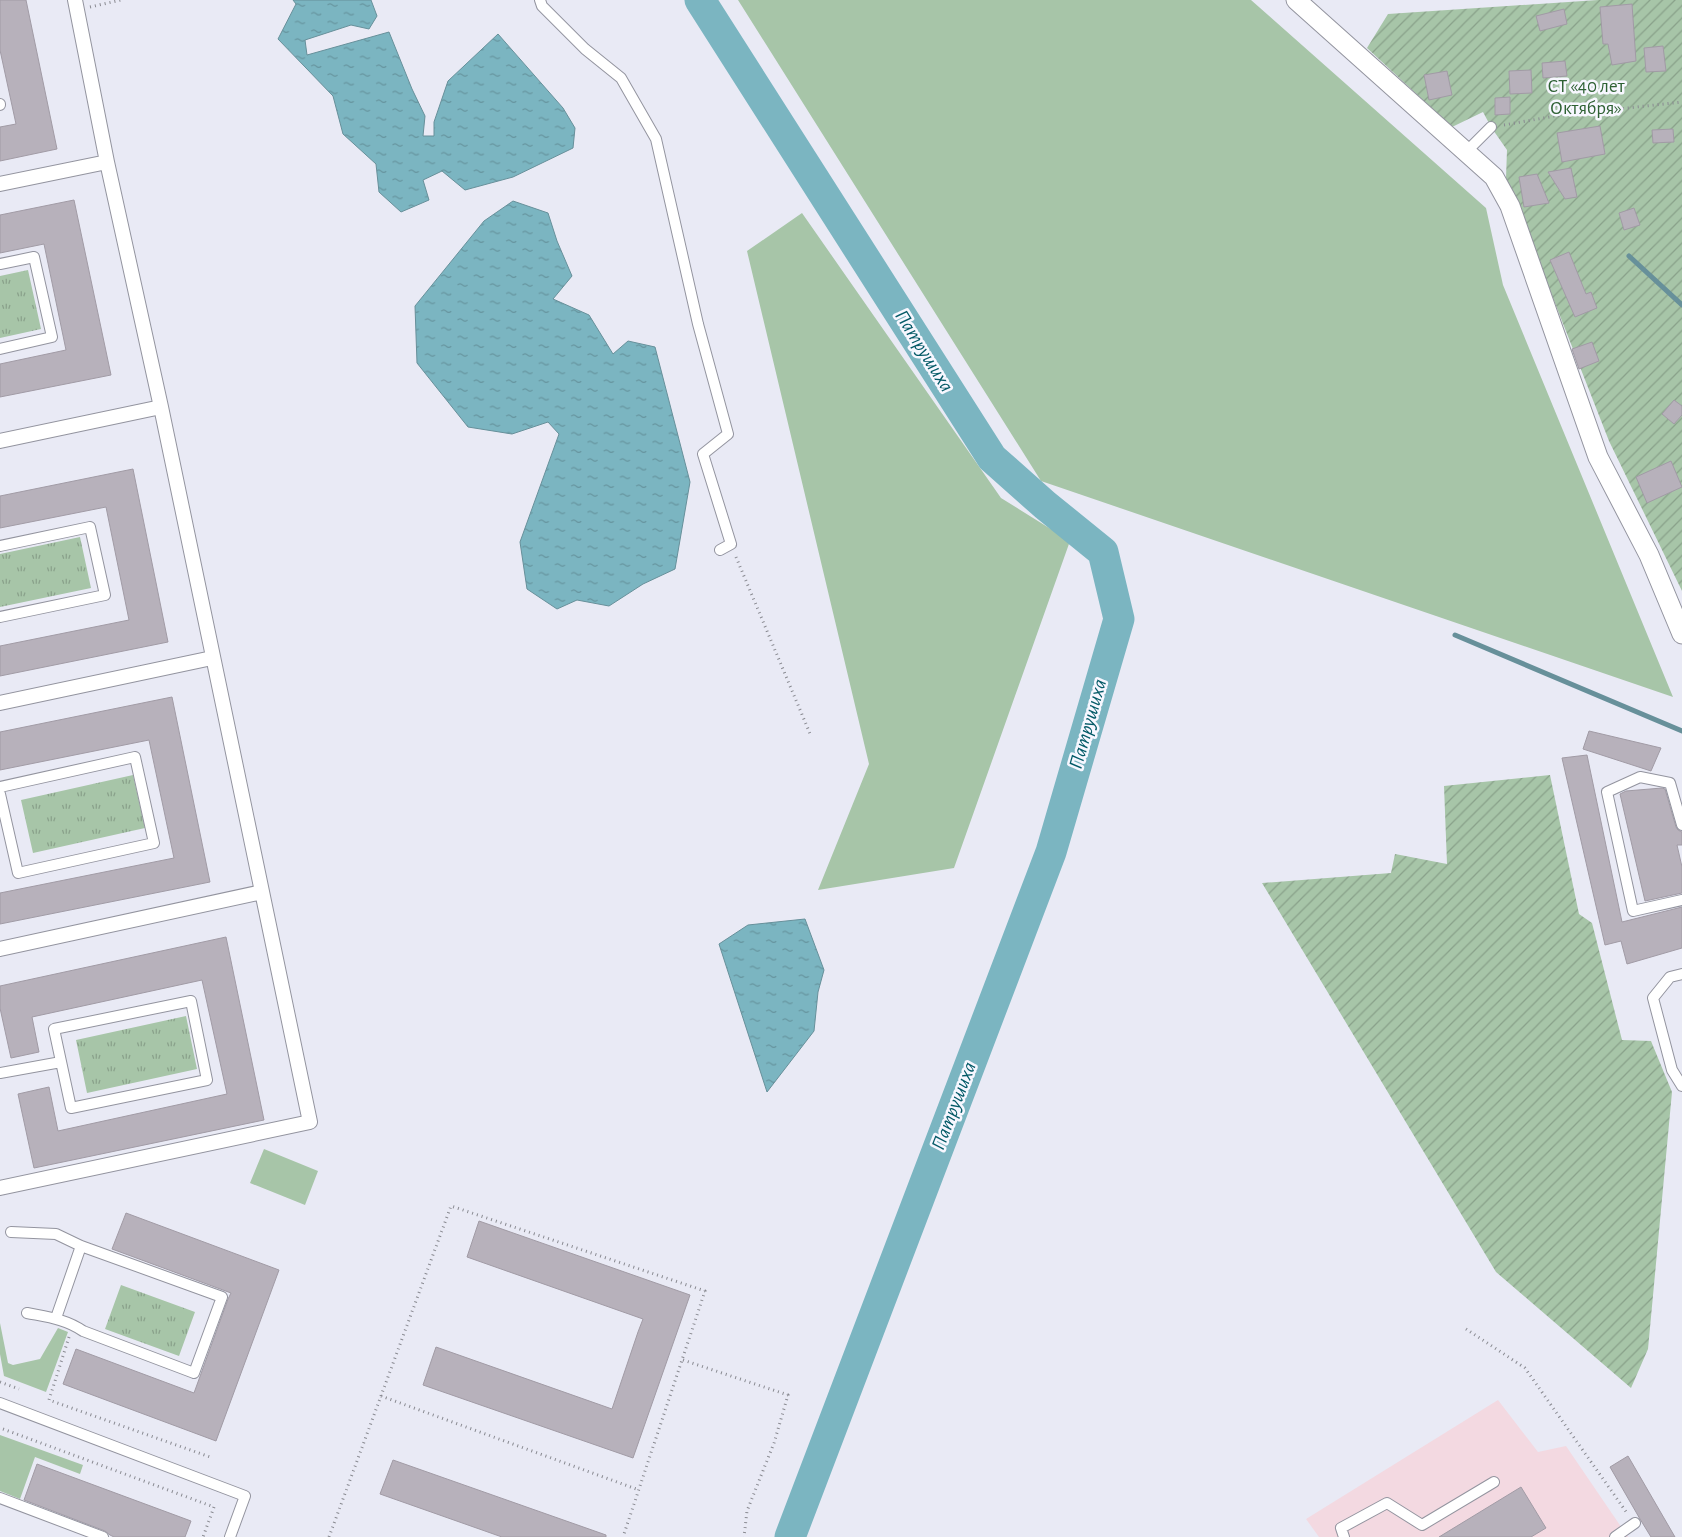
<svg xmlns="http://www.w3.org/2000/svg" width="1682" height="1537" font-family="'Alegreya Sans',sans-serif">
<defs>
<pattern id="park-tufts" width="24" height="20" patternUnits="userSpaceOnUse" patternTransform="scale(1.25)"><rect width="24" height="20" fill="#a7c5a8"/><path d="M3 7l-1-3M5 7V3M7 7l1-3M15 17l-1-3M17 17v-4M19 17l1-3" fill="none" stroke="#89a18a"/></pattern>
<pattern id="garden-furrows" width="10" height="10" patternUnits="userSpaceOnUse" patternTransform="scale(1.25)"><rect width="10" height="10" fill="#a7c5a8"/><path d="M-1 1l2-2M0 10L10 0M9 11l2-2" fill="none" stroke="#89a18a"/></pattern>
<pattern id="water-ripples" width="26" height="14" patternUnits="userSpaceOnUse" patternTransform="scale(1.25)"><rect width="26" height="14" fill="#7bb5c1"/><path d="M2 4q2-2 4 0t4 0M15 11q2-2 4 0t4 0" fill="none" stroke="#66949e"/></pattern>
</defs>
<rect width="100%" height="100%" fill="#e9eaf5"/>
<path fill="#f3d9e1" d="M1498 1400 1538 1452 1566 1446 1628 1537H1319L1306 1519Z"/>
<path fill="#a7c5a8" d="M738 0H1251L1486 208 1503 285 1673 697 1041 481Z
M802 213 1001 498 1070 541 954 868 818 890 869 764 747 251Z
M264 1149 318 1171 305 1205 250 1183Z
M0 1323 8 1363 13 1365 40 1359 58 1328 68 1332 46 1392 4 1376 0 1354Z
M0 1435 83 1465 80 1474 35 1457 20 1499 0 1491Z"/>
<path fill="url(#park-tufts)" d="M28 270 41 329 0 338V276Z
M80 537 91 588 0 607V554Z
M133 775 145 828 33 853 21 800Z
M186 1016 197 1069 87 1093 76 1040Z
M121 1285 195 1312 179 1356 105 1329Z"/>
<path fill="url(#garden-furrows)" d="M1598 0H1682V591L1609 441 1506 178 1507 150 1491 127 1483 112 1452 127 1367 48 1388 14Z
M1550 775 1579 914 1592 923 1622 1040 1651 1041 1672 1092 1648 1349 1631 1388 1496 1272 1262 883 1391 873 1395 854 1447 864 1444 786Z"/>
<path fill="url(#water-ripples)" stroke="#67909a" d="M293 0H371L377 16 369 29 351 25 305 40 307 55 389 32 412 89 425 116 423 136H434V122L448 81 498 34 563 108 575 128 573 148 513 177 465 190 442 171 423 180 429 200 401 212 379 192 376 164 343 134 333 96 278 39 296 4Z
M513 201 548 213 557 241 572 276 553 299 589 315 613 354 628 341 655 347 690 482 675 569 643 584 609 606 577 600 557 609 527 589 520 542 559 434 548 422 512 434 468 427 417 363 415 306 484 221Z
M805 919 824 970 818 992 814 1031 767 1092 719 944 748 925Z"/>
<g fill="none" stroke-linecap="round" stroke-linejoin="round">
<path stroke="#67909a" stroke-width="5" d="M1629 256 1682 305
M1455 635 1682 731"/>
<path stroke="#7bb5c1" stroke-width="31" d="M700 0 992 458 1045 505 1103 552 1119 619 1051 852 790 1537"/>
</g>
<path fill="#b7b1bb" stroke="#a19ba5" d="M0 0H26L57 149 0 161V127L16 124 0 50Z
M1632 4 1636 61 1612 65 1608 44H1603L1600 7Z
M1564 9 1567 24 1540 31 1536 16Z
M1663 46 1666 71 1646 72 1644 48Z
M1565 61 1567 76 1543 78 1542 63Z
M1531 70 1532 93 1510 94 1509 71Z
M1447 71 1452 95 1429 100 1424 75Z
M1510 97V114L1495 115V98Z
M1600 126 1605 154 1562 162 1557 133Z
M1673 129 1674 142 1653 143 1652 130Z
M1571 168 1577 197 1565 199 1548 172Z
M1537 174 1549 203 1524 207 1519 177Z
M74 200 111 375 0 397V364L66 350 44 244 0 253V215Z
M1634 208 1640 225 1624 230 1619 213Z
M1569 252 1586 294 1591 292 1597 308 1575 317 1550 260Z
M1592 342 1599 361 1579 369 1572 349Z
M1674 400 1682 406V415L1674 424 1662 414Z
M1671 461 1682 487 1647 503 1636 477Z
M133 469 168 642 0 676V646L129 620 106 507 0 528V496Z
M172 697 210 882 0 924V893L174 858 149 740 0 770V732Z
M1589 731 1661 748 1651 771 1583 749Z
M1587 755 1622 922 1682 907V948L1627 964 1621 941 1605 945 1562 758Z
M1662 788 1665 789 1676 827 1678 830 1682 832V845H1677L1682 867V893L1645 901 1620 794 1626 791Z
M226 937 264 1120 34 1168 18 1094 49 1087 58 1131 227 1094 202 980 32 1017 39 1052 11 1058 0 1008V986Z
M126 1213 279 1270 216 1441 63 1384 76 1349 194 1393 228 1299 231 1293 112 1249Z
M479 1221 690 1295 633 1458 423 1385 436 1347 612 1409 638 1332 643 1319 467 1257Z
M1628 1456 1675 1537H1651L1640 1519 1610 1467Z
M393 1460 606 1535V1537H502L380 1494Z
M37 1464 191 1521 185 1537H114L110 1535 105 1531 24 1500Z
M1521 1487 1546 1528 1531 1537H1439Z"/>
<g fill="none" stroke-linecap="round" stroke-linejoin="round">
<g stroke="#93949f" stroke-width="12">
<path id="service" d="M540 0 542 6 585 49 621 78 656 139 698 324 728 434 703 454 731 544 720 550
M0 104V105
M1467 151 1491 127
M0 264 34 257 52 337 0 349
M0 546 90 527 105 595 0 617
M0 787 135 757 154 843 18 873 0 794
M1682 825 1670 783 1640 777 1607 792 1633 911 1682 900
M1682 974 1670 977 1653 998 1672 1070 1682 1086
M191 1001 207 1080 71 1108 54 1029Z
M0 1073 61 1062
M11 1232 56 1234 81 1246 222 1297 194 1373 83 1331C66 1319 47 1317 27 1313
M56 1318 81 1246
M0 1403 245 1496 230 1537
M0 1498 103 1537
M1344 1537 1341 1528 1387 1503 1422 1525 1494 1482
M1615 1537 1635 1523"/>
</g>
<g stroke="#93949f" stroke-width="16">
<path id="pedestrian" d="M0 184 107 162
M0 441 161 407
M0 703 212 658
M0 949 262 892
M0 1188 310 1122 161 407 107 162 75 0"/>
</g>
<g stroke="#93949f" stroke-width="21">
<path id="minor" d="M1296 0 1494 177 1510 206 1598 457 1649 555 1682 634"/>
</g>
<path stroke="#898a91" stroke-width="3" stroke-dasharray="1 4" stroke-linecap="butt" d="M90 7 121 0
M1504 125 1555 116 1682 102
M736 557 811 736
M1466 1329 1525 1368 1627 1513
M69 1337 49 1400 210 1457
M683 1360 788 1395 774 1443 747 1511 744 1537
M0 1382 19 1389
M381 1396 639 1490
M3 1429 214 1507 203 1537
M329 1537 451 1206 705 1291 623 1537"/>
<use href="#service" stroke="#fff" stroke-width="10"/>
<use href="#pedestrian" stroke="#fff" stroke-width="14"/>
<use href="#minor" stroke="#fff" stroke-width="19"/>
</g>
<g text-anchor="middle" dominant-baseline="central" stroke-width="5" stroke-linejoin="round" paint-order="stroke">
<g font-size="19" fill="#2e6133" stroke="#f7f7ff">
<text x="1586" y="86">СТ «40 лет<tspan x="1586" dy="22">Октября»</tspan></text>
</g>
<g font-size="20" font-style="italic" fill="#045a67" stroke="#f7f7ff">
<text transform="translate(924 351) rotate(58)">Патрушиха</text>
<text transform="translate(1088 724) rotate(-74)">Патрушиха</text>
<text transform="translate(954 1106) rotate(-69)">Патрушиха</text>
</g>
</g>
</svg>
